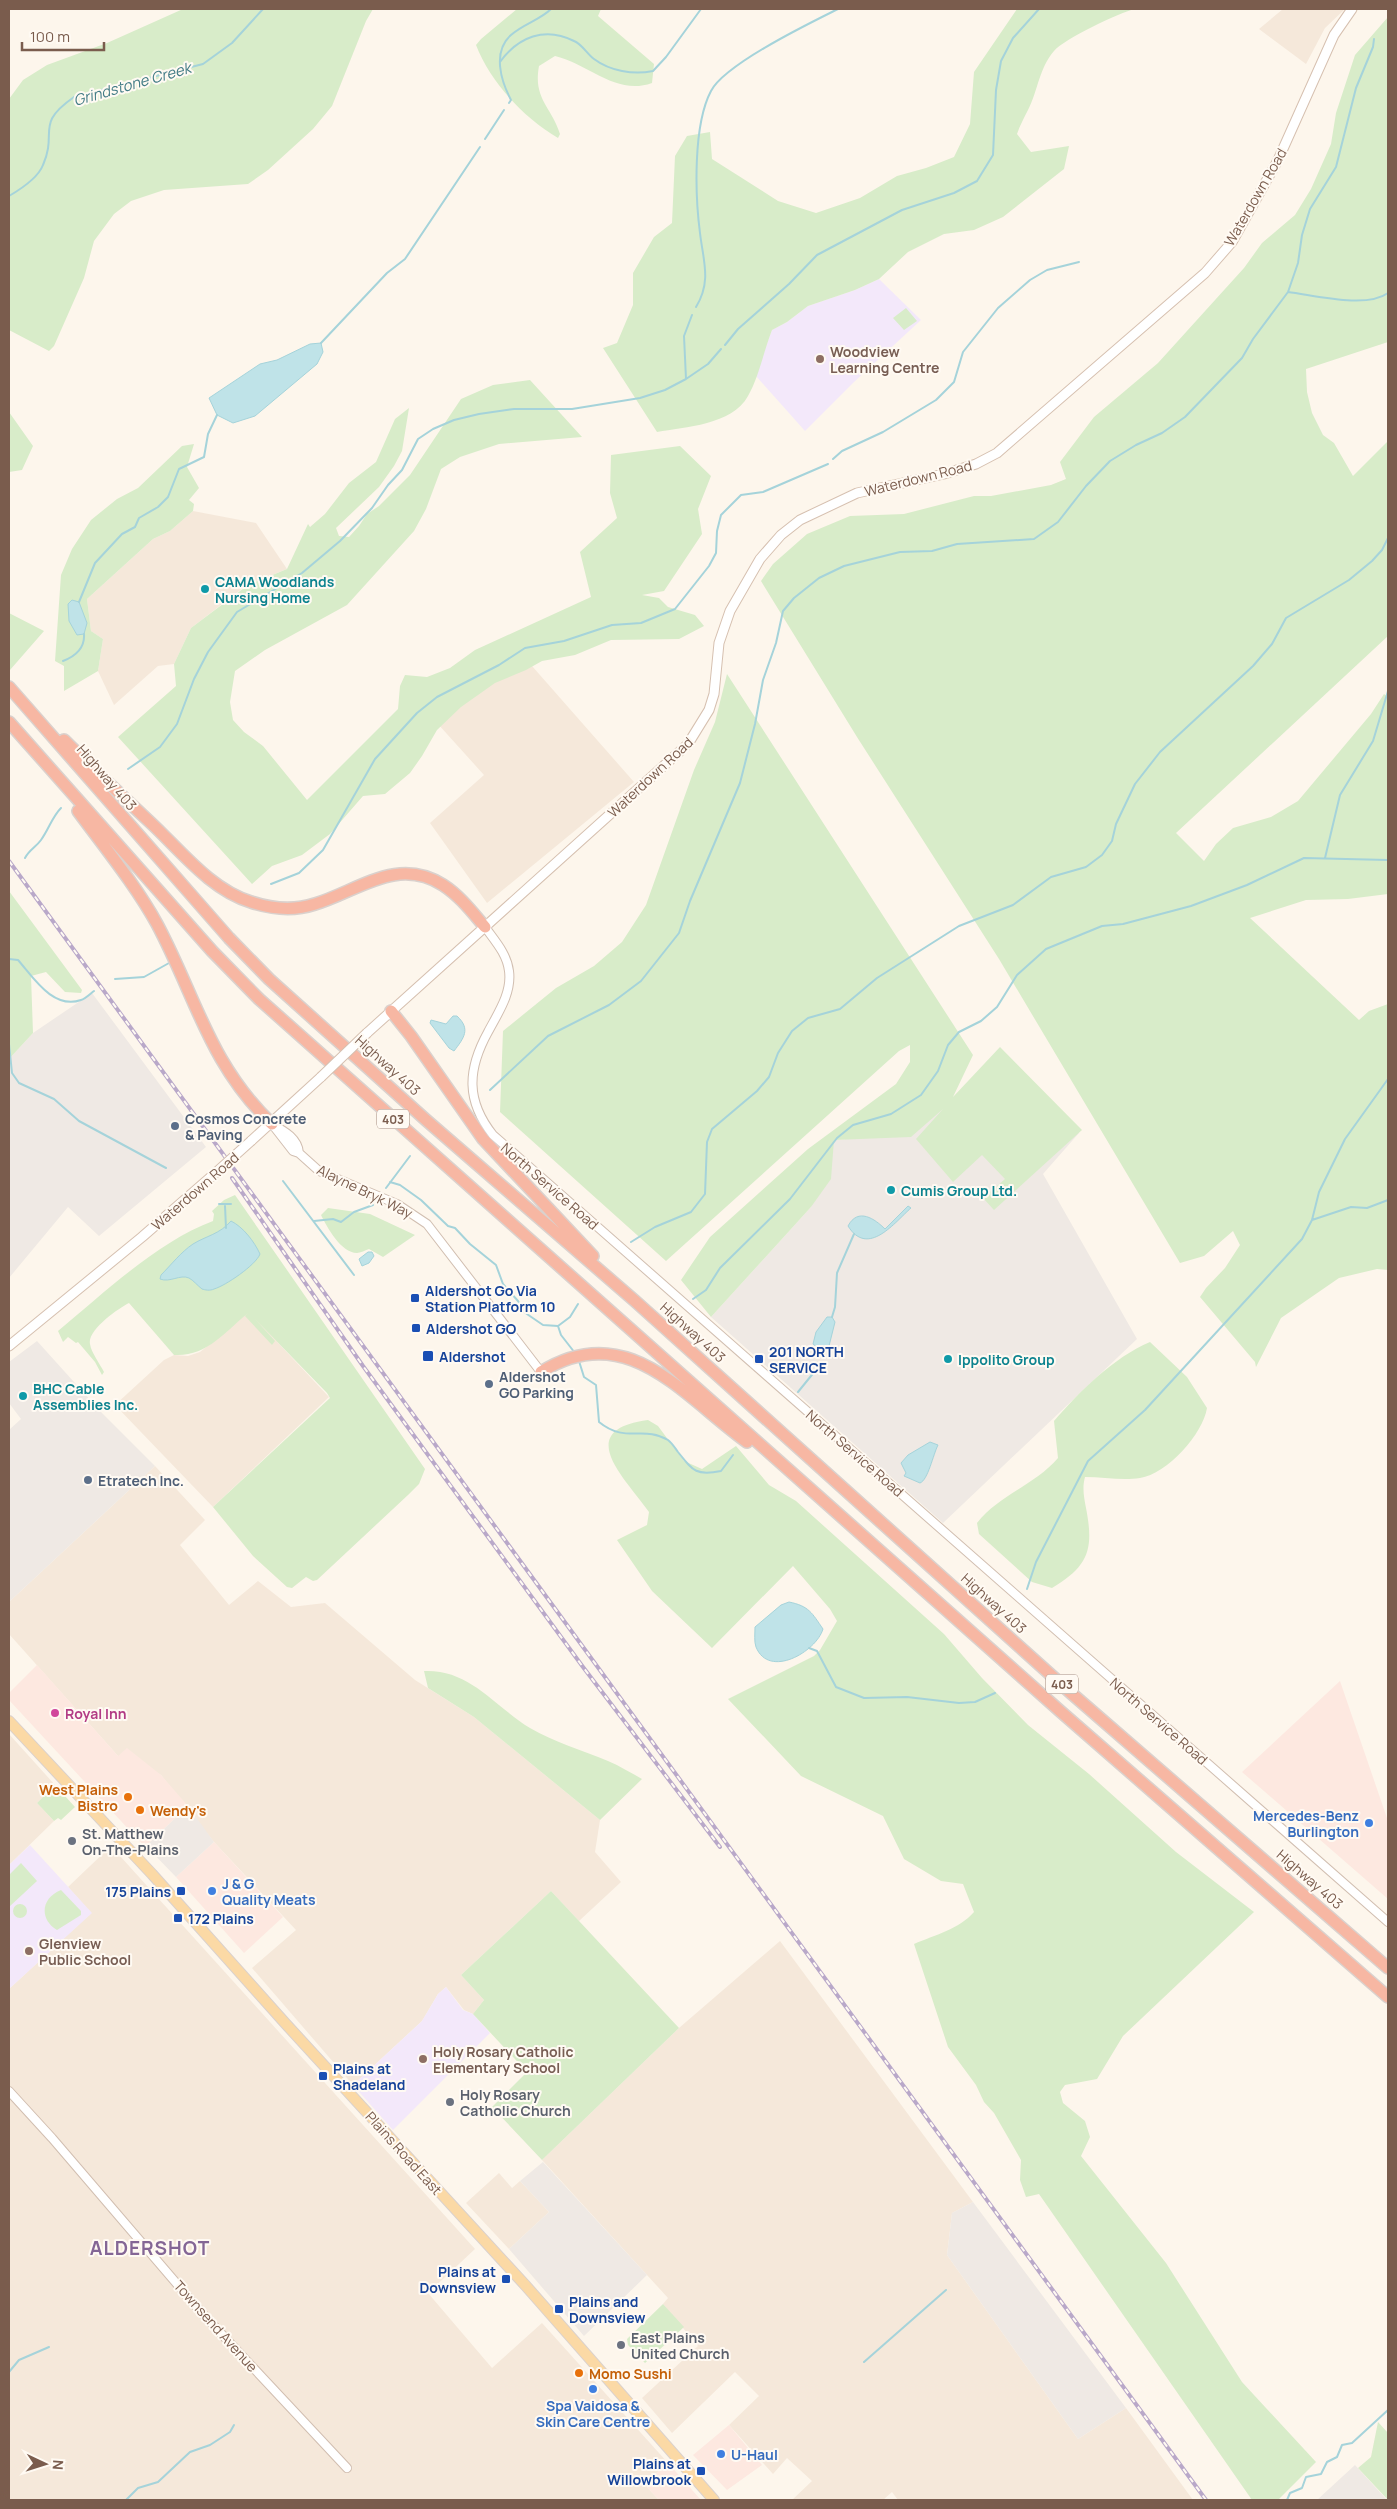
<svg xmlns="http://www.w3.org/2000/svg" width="1397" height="2509" font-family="Manrope,sans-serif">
<rect width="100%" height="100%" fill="#fdf6ec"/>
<path fill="#f5e8da" d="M1283 9H1345L1325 28 1306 64 1259 29Z
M193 511 256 523 287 569 247 585 191 628 174 664 158 666 114 705 98 671 103 639 91 631 87 599 153 539 170 531Z
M525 658 634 782 487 903 430 823 484 775 428 713Z
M249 1312 329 1397 213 1507 115 1405 164 1360 174 1355 188 1356 200 1352Z
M155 1466 205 1520 180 1545 229 1605 258 1581 291 1607 325 1603 415 1680 474 1717 600 1820 595 1852 621 1882 579 1921 551 1891 461 1975 484 2000 473 2014 464 2010 446 1987 438 1994 422 2021 353 2085 252 1968 296 1930 214 1842 161 1775 118 1756 9 1634V1602Z
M9 1734 55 1785 37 1803 54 1821 9 1865Z
M111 1846 475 2249 428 2293 492 2368 542 2323 668 2463 644 2484 659 2500H9V1989L91 1913 68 1887Z
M780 1941 973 2202 952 2213 947 2255 1078 2439 1126 2408 1193 2500H898L892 2492 883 2500H792L812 2481 787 2458 773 2474 729 2425 759 2396 735 2372 672 2433 642 2398 698 2346 663 2304 668 2298 542 2160 679 2028Z
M499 2173 512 2188 520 2181 549 2212 509 2249 466 2203Z"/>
<path fill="#fde8e0" d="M37 1665 118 1756 127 1748 161 1775 188 1806 145 1847 9 1700V1693Z
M1340 1681 1388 1821V1899L1242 1772Z
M214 1842 283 1917 244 1953 176 1877Z
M729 2425 762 2465 727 2490 693 2455Z
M668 2463 701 2500H659L644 2484Z"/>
<path fill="#efe9e4" d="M92 993 206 1147 99 1236 68 1207 9 1278V1059L33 1033Z
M1005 1053 1079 1133 1043 1174 1137 1339 943 1523 711 1317 811 1207 834 1140 863 1138 948 1103Z
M37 1341 102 1413 155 1466 9 1602V1430L21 1419 9 1403V1362Z
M188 1806 214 1842 176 1877 146 1846Z
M543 2162 647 2275 584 2336 509 2249 549 2212 520 2181Z
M973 2202 1126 2408 1078 2439 947 2255 952 2213Z
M1355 2465 1387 2500H1317Z"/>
<path fill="#f3e8fa" d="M879 279 921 320 854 382 805 431 755 375 772 330 787 322 808 306 855 290Z
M30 1845 92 1913 9 1989V1865Z
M446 1987 463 2010 473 2014 490 2033 393 2130 353 2085 422 2021 438 1994Z"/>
<path fill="#d8ecc9" d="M183 9H373L366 21 332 106 313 129 268 170 248 184 164 190 131 201 114 214 94 241 84 278 54 346 49 351 9 330V99L23 80 47 65 107 43Z
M517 9H601L598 16 654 64 652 83C616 96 589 64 555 56L539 66C533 99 551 106 560 134L558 138C523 117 491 83 476 45L481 39Z
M1017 9H1135C1120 12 1064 39 1054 51 1039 68 1038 91 1028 110 1024 118 1020 125 1017 134L1031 152 1069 146 1064 169 1003 217 974 230 944 234 908 252 879 279 855 290 808 306 787 322 772 330C764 350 759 377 748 396 732 425 685 427 657 432L603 348 617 343 633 305V273L654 237 672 223 675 156 687 136 710 132 712 159 778 201 816 213 860 198 897 176 926 168 954 157 970 124 974 72Z
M1388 17V342L1306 369 1307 392 1312 413 1323 435 1334 443 1353 476 1388 441V636L1176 833 1204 861 1216 844 1233 828 1271 817 1298 801 1371 714 1384 694 1388 697V894L1348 899 1306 900 1250 918 1359 1020 1369 1011 1388 1004V1270L1377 1269 1339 1278 1281 1318 1256 1367 1255 1362 1200 1297 1206 1288 1225 1268 1240 1245 1233 1231 1204 1256 1180 1263 999 959 857 737 761 581 773 564 807 534 850 516 904 514 974 496H991L1051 485 1066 479 1060 462 1094 417 1158 363 1244 268 1262 243 1295 215 1311 189 1331 144 1336 113 1355 55Z
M906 308 917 321 904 330 893 318Z
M530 380 582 437 499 444 460 457 441 469 426 509 414 531 347 605 265 650 235 671 230 702 233 720 244 732 263 746 307 800 398 709 400 686 405 675 427 677 450 668 475 650 591 597 580 552 617 518 610 493 611 455 680 446 711 476 698 509 702 534 664 591 642 595 659 598 668 607 695 615 704 626 679 639 611 640 575 655 542 661 526 670 495 683 461 707 437 730 422 756 410 773 385 794 363 796 330 834 302 855 272 866 252 884 118 737 176 686 174 664 191 628 248 585 287 569 308 524 310 527 325 514 349 483 376 462 395 419 409 408 402 451 394 466 379 487 336 528 339 536 349 537 359 526 367 514 379 506 410 475 461 399 493 385Z
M9 412 33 446 22 470 9 472Z
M194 444 187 467 199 488 189 500 194 504 193 511 170 531 153 539 87 599 91 631 103 639 98 671 64 691V666L55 661 61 575 72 549 91 520 117 499 138 488 182 446Z
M9 613 44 631 10 670 9 669Z
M727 674 973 1055 953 1097 1000 1047 1082 1130 994 1210 983 1198 1005 1179 982 1155 953 1182 916 1139 943 1109 911 1137 834 1140 831 1179 811 1207 711 1317 681 1280 710 1237 808 1149 896 1084 910 1062V1045L899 1051 666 1261 500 1112 503 1031 556 988 594 966 622 942 646 905 694 770 715 722Z
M9 891 82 990 81 993 65 992 46 972 31 976 33 1033 9 1059Z
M235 1195 425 1469 419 1484 408 1495 317 1580 313 1581 306 1577 292 1588 287 1587 253 1556 213 1507 330 1398 327 1393 255 1319 275 1341 272 1345 245 1316 248 1313C224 1333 206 1357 174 1355L129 1303C119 1308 87 1330 90 1344 91 1352 100 1364 104 1372L102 1375 95 1362 78 1342 76 1343 68 1337 63 1342 58 1331C104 1293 157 1242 213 1221L214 1214 212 1211 224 1200Z
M328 1208 370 1214 415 1235 383 1257 369 1249C366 1250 360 1253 357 1253 341 1253 327 1227 321 1215Z
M1150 1342 1187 1377 1207 1408C1203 1434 1167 1474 1140 1478 1123 1481 1103 1477 1085 1477 1082 1488 1084 1497 1086 1508 1094 1549 1089 1566 1052 1588L1032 1582 979 1534 977 1523C999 1495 1035 1485 1058 1458L1054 1421C1079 1392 1114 1357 1150 1342Z
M648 1420 658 1426 684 1461 702 1469 736 1446 769 1485 796 1501 944 1634 982 1678 1028 1725 1089 1774 1176 1852 1254 1912 1123 2036 1097 2079 1065 2085 1060 2092 1063 2103 1085 2121 1090 2137 1081 2156 1166 2263 1242 2382 1316 2462 1278 2500H1252L1039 2194 1026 2197 1020 2180 1021 2160 994 2113 984 2102 976 2085 948 2047 914 1944C935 1935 959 1929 974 1912L963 1884 941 1881 904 1859 883 1816 801 1776 728 1699 814 1656 820 1650 837 1621 830 1609 793 1566 712 1648 652 1591 617 1540 647 1525 649 1512C625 1478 572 1430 648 1420Z
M424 1671C470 1669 494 1706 530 1728 554 1742 582 1750 608 1761 620 1766 631 1773 642 1779L600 1820 474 1717 428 1688Z
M55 1785 75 1807 61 1820 58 1818 54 1821 37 1803Z
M21 1863 37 1881 9 1907V1875Z
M61 1890 81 1911V1915L57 1930C39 1919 41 1898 61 1890Z
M551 1891 679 2028 542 2160 492 2107 527 2072 473 2014 484 2000 461 1975Z
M13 1911a7 7 0 1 1 14 0a7 7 0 1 1-14 0Z
M663 2304 684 2327 645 2363 628 2345 627 2339Z
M1378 2422 1388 2433V2500L1358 2468 1371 2457Z"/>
<path fill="#bfe3e8" stroke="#a5d3da" d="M321 343 323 352 317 364 255 416 233 423 217 415 209 398 260 364 277 360 310 344Z
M72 600 79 602 87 623 84 634 77 635 69 621 68 604Z
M453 1016H457C471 1029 464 1038 454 1051L449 1048 430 1023 431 1020 446 1024Z
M908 1206 911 1208C895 1222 868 1258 848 1226 858 1207 875 1219 885 1229Z
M231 1221C243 1227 254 1241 260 1254 256 1265 225 1286 214 1289 210 1291 205 1290 202 1289 198 1286 193 1280 189 1278 180 1274 170 1283 160 1279L161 1275C171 1265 181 1252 193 1244 206 1236 220 1234 231 1221Z
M368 1252H372L374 1256 369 1263 362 1266 359 1259Z
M827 1317H832L835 1322 829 1346 818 1348 813 1344 816 1332Z
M930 1442 938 1445C933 1455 928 1480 920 1483L904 1476 906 1473 901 1463 908 1455Z
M789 1602C809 1606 812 1613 823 1629 816 1652 769 1679 756 1647 754 1642 755 1633 755 1627L781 1605Z"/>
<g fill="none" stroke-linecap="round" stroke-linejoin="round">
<path stroke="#a5d3da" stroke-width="2" d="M500 62C518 37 545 26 574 41 582 44 587 54 594 59 610 71 633 75 653 71L666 57 701 9
M509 103 511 100C501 81 492 52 511 35 523 24 540 20 551 9
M485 139 504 110
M9 196C21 189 38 178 43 165 58 131 34 125 74 97L203 64 232 43 263 9
M1288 292C1314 295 1366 309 1388 293
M696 307C712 281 703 260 700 233 695 195 693 125 711 91 725 64 810 23 838 9
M321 343 387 273 405 259 480 147
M725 345 738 329 789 284 817 255 902 210 954 193 977 181 993 155 996 90 1001 61 1013 38 1039 9
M686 379 684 336 692 315
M833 459 842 451 883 432 936 400 954 382 963 352 998 308 1030 280 1047 270 1079 262
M79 602 95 563 122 534 135 527 139 518 158 507 168 497 179 469 204 457 208 434 217 415
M63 661C76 656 85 648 84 634
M128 769 160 747 177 724 194 679 208 652 237 612 302 573 340 541 372 508 388 485 402 470 418 439 433 429 454 420 479 414 514 409H572L640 398 665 390 686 379 708 364 721 349
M25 858C29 850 36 847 41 840 49 829 52 817 61 808
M1325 858 1340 795 1373 741 1388 691
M271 884 299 873 323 850 375 759 417 713 437 697 499 665 525 648 564 641 612 625 641 623 675 609 709 566 716 553 717 531 721 515 741 495 763 492 828 464
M9 959 18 960C33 977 53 1010 81 1000 85 999 90 994 94 991
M115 979 144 977 169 963
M9 1044 12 1073 19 1083 54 1099 79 1121 166 1168
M490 1090 548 1036 609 1005 641 981 679 933 690 901 740 783 755 724 763 680 776 643 783 611 794 598 819 578 844 566 900 552 932 551 957 544 1034 539 1058 522 1086 486 1110 461 1136 445 1162 433 1185 417 1242 358 1253 339 1288 292 1298 263 1302 235 1310 209 1336 167 1356 88 1373 47 1374 39
M283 1181 354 1275
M390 1182 400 1185 421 1200 448 1226 455 1228 470 1244 496 1265 503 1284 518 1301 524 1312 543 1325 558 1326 570 1317 578 1304
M386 1188 410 1156
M219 1204H231
M225 1206 226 1228
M1312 1220 1351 1207 1367 1208 1388 1200
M314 1221 333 1219 341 1222 354 1212 373 1205
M631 1242 655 1227 691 1212 705 1194 707 1142 712 1129 757 1091 769 1077 778 1053 792 1031 808 1018 840 1009 877 978 959 926 1013 905 1051 877 1086 867 1102 855 1112 841 1116 824 1135 784 1160 752 1253 666 1272 644 1286 618 1349 580 1372 561 1382 550 1388 538
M693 1299 706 1290 720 1268 790 1199 837 1138 853 1125 891 1114 921 1095 938 1071 948 1045 959 1032 981 1021 997 1007 1017 975 1046 949 1102 926 1123 924 1191 906 1247 885 1304 858 1388 860
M832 1317 835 1307 837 1273 854 1234
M558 1326 561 1335 575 1353
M579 1361 584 1377 596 1385 599 1422C626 1444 643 1425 668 1440 672 1443 675 1448 678 1452 693 1471 696 1476 721 1471L733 1455
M798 1392 815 1371
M1027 1589 1036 1562 1088 1461 1145 1410 1302 1239 1312 1220 1319 1192 1345 1139 1388 1079
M809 1648 817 1651 836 1687 864 1698 907 1697 959 1703 975 1702 995 1693
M864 2362 946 2290
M9 2372 19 2360 49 2347
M126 2500 138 2488 158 2482 190 2452 210 2445 230 2432 234 2425
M1287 2500 1290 2493 1302 2488 1306 2477 1321 2474 1327 2462 1337 2457 1342 2445 1352 2443 1388 2410"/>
<g stroke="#d1beb0" stroke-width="10">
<path id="tertiary" d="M485 927C495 941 507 954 509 971 512 993 498 1013 488 1032 467 1070 466 1101 493 1135L1388 1922
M272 1124 293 1151 299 1153 319 1171 397 1204 427 1224 541 1372
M273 1125C285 1131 298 1139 299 1153
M9 2091 52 2138 201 2312 347 2468"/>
</g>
<g stroke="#d6c0b0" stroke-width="11">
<path id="secondary" d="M367 1033 688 744 709 710 714 694 719 643 730 611 760 559 781 535 800 520 857 493 944 474 976 464 997 453 1205 273 1232 242 1278 160 1334 35 1352 9
M251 1141 321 1077
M9 1346 142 1237 211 1177"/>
</g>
<g stroke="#dad1cd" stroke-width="12">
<path id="primary" d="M9 1721 152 1874 285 2023 526 2286 714 2500"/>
</g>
<g stroke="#dad1cd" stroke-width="14">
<path id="motorway" d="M9 687 229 938 269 979 426 1120 635 1301 1071 1693 1388 1968
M9 722 212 951 259 999 1060 1711 1388 1997
M64 740C92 768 122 796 151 823 181 851 211 890 251 902 272 909 294 911 315 904 358 891 397 856 443 885 460 896 472 912 485 927
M78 811C103 845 137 887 157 924 196 997 209 1064 272 1124
M391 1011 411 1036 483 1139 593 1256
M541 1372C627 1318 682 1395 747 1442"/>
</g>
<use href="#tertiary" stroke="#fff" stroke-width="8"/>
<use href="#secondary" stroke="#fff" stroke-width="9"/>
<use href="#primary" stroke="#fbd9a5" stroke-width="10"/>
<use href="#motorway" stroke="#f7b7a3" stroke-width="11"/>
<g stroke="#b9a8c9" stroke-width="4">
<path id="rail" d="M9 861 1206 2500
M232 1178 363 1366 583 1667 720 1847"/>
</g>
<use href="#rail" stroke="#fffaf3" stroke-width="2" stroke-dasharray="5.5" stroke-linecap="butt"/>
<g stroke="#d6c0b0" stroke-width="11" stroke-linecap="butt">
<path id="secondary-bridge" d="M321 1077 367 1033
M211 1177 251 1141"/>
</g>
<use href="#secondary-bridge" stroke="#fff" stroke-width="9"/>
</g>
<g fill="#8d6e63" stroke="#fffaf3" stroke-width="2">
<circle cx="820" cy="359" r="5"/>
<circle cx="29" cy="1951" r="5"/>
<circle cx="423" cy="2059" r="5"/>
</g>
<g fill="#0f9aa8" stroke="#fffaf3" stroke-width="2">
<circle cx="205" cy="589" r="5"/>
<circle cx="891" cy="1190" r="5"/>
<circle cx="948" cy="1359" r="5"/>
<circle cx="23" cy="1396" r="5"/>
</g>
<g fill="#5c6f8a" stroke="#fffaf3" stroke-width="2">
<circle cx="175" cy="1126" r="5"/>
<circle cx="489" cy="1384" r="5"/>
<circle cx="88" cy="1480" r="5"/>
</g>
<g fill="#1a4fb4" stroke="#fffaf3" stroke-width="2">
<rect x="410" y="1293" width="10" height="10" rx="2.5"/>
<rect x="411" y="1323" width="10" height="10" rx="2.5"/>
<rect x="422" y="1350" width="12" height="12" rx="2.5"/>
<rect x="754" y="1354" width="10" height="10" rx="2.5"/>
<rect x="176" y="1886" width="10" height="10" rx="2.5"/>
<rect x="173" y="1913" width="10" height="10" rx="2.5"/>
<rect x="318" y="2071" width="10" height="10" rx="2.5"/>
<rect x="501" y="2274" width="10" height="10" rx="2.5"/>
<rect x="554" y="2304" width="10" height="10" rx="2.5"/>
<rect x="696" y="2466" width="10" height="10" rx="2.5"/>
</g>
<circle fill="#d1479c" stroke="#fffaf3" stroke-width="2" cx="55" cy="1713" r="5"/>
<g fill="#e8710a" stroke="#fffaf3" stroke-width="2">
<circle cx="128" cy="1797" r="5"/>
<circle cx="140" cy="1810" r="5"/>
<circle cx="579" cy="2373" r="5"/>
</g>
<g fill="#3f7fe0" stroke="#fffaf3" stroke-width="2">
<circle cx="1369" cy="1823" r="5"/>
<circle cx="212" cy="1891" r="5"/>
<circle cx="593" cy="2389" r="5"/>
<circle cx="721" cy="2454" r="5"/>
</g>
<g fill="#6b7280" stroke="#fffaf3" stroke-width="2">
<circle cx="72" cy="1841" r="5"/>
<circle cx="450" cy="2102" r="5"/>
<circle cx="621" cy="2345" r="5"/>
</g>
<g text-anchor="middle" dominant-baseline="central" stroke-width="4" stroke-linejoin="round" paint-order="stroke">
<g fill="#fffaf3" stroke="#a28b7f" stroke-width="1">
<rect x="377" y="1109.5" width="32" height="19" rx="4"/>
<rect x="1046" y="1674.5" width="32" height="19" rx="4"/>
</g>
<g font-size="12" font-weight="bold" fill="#7a5c4d">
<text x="393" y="1119">403</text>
<text x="1062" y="1684">403</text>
</g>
<g font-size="14" fill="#7a5c4d" stroke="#fffaf3">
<text transform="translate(1255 197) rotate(-60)">Waterdown Road</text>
<text transform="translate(918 478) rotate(-14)">Waterdown Road</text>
<text transform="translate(107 777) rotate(49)">Highway 403</text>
<text transform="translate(650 777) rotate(-43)">Waterdown Road</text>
<text transform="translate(388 1065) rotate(42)">Highway 403</text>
<text transform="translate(550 1186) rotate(41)">North Service Road</text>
<text transform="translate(195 1191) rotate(-41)">Waterdown Road</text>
<text transform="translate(365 1191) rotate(26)">Alayne Bryk Way</text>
<text transform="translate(693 1332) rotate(42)">Highway 403</text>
<text transform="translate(855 1453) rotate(41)">North Service Road</text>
<text transform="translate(994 1603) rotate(42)">Highway 403</text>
<text transform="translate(1159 1721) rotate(41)">North Service Road</text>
<text transform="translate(1310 1879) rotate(41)">Highway 403</text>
<text transform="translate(404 2153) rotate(48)">Plains Road East</text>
<text transform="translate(216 2326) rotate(48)">Townsend Avenue</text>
</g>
<g font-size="14" font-weight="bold" fill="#785e54" stroke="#fffaf3" text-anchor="start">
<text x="830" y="351">Woodview<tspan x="830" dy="16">Learning Centre</tspan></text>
<text x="39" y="1943">Glenview<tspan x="39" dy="16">Public School</tspan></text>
<text x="433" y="2051">Holy Rosary Catholic<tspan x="433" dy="16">Elementary School</tspan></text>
</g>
<g font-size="14" font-weight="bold" fill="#0d838f" stroke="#fffaf3" text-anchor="start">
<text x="215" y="581">CAMA Woodlands<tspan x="215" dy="16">Nursing Home</tspan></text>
<text x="901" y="1190">Cumis Group Ltd.</text>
<text x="958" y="1359">Ippolito Group</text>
<text x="33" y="1388">BHC Cable<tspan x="33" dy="16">Assemblies Inc.</tspan></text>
</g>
<g font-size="14" font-weight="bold" fill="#4e5e75" stroke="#fffaf3" text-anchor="start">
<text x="185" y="1118">Cosmos Concrete<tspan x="185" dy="16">&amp; Paving</tspan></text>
<text x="499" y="1376">Aldershot<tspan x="499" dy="16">GO Parking</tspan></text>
<text x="98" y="1480">Etratech Inc.</text>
</g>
<g font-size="14" font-weight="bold" fill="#164399" stroke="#fffaf3" text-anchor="start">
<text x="425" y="1290">Aldershot Go Via<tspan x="425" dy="16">Station Platform 10</tspan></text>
<text x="426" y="1328">Aldershot GO</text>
<text x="769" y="1351">201 NORTH<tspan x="769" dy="16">SERVICE</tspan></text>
<text x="439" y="1356">Aldershot</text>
<text x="171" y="1891" text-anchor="end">175 Plains</text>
<text x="188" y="1918">172 Plains</text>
<text x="333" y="2068">Plains at<tspan x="333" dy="16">Shadeland</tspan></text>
<text x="496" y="2271" text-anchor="end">Plains at<tspan x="496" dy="16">Downsview</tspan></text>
<text x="569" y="2301">Plains and<tspan x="569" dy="16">Downsview</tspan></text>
<text x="691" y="2463" text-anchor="end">Plains at<tspan x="691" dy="16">Willowbrook</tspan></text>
</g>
<g font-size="14" font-weight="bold" fill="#b23c85" stroke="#fffaf3" text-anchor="start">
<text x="65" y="1713">Royal Inn</text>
</g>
<g font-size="14" font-weight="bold" fill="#c56008" stroke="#fffaf3" text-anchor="start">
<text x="118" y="1789" text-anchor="end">West Plains<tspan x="118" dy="16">Bistro</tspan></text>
<text x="150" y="1810">Wendy's</text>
<text x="589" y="2373">Momo Sushi</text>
</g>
<g font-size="14" font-weight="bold" fill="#366cbe" stroke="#fffaf3" text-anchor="start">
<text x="1359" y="1815" text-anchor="end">Mercedes-Benz<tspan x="1359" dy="16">Burlington</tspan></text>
<text x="222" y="1883">J &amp; G<tspan x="222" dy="16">Quality Meats</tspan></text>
<text x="593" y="2405" text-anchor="middle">Spa Vaidosa &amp;<tspan x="593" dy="16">Skin Care Centre</tspan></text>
<text x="731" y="2454">U-Haul</text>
</g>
<g font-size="14" font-weight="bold" fill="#5b616d" stroke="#fffaf3" text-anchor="start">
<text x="82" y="1833">St. Matthew<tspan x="82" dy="16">On-The-Plains</tspan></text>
<text x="460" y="2094">Holy Rosary<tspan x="460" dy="16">Catholic Church</tspan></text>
<text x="631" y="2337">East Plains<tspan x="631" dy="16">United Church</tspan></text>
</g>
<g font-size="15" font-style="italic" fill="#437c86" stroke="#fffaf3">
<text transform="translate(132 84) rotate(-16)">Grindstone Creek</text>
</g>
<g font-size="19" font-weight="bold" letter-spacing="1" fill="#846695" stroke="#fffaf3">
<text x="150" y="2248">ALDERSHOT</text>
</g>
</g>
<rect width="1397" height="2509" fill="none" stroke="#7a5c4d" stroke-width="20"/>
<g transform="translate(45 2464) rotate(94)" stroke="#fffaf3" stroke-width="4" paint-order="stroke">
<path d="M0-4L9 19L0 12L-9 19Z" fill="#7a5c4d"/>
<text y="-8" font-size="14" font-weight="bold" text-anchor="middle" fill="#7a5c4d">N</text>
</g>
<path d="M22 42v8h82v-8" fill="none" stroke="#7a5c4d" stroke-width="2.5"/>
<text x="30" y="42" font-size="15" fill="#7a5c4d" stroke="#fffaf3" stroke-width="4" paint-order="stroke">100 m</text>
</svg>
